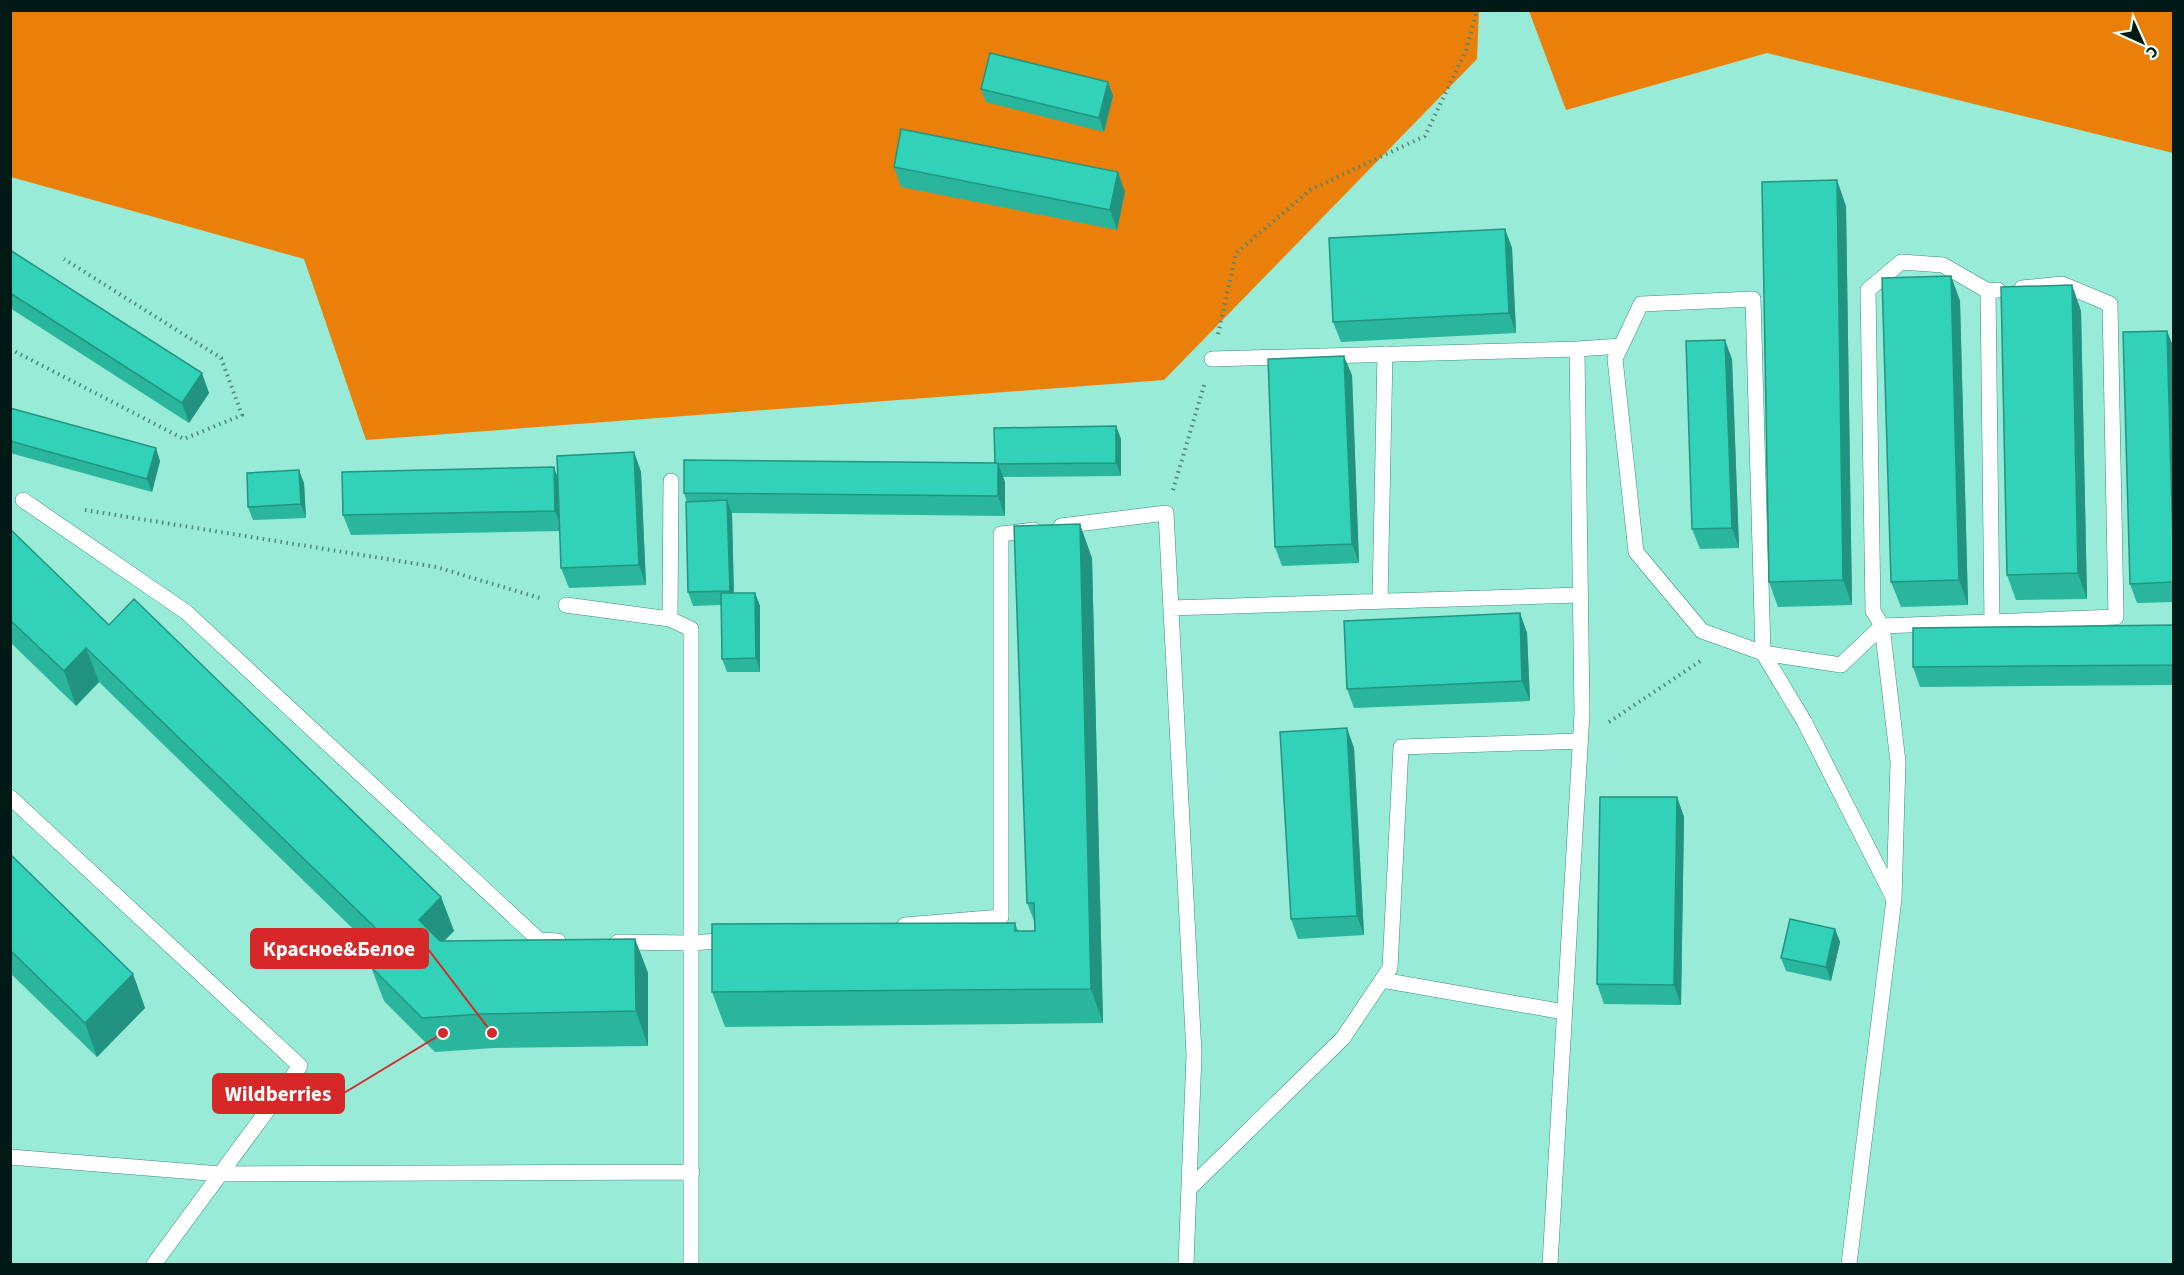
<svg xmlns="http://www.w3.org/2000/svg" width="2184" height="1275" font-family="'Source Sans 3',sans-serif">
<rect width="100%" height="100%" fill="#98ebd7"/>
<path fill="#ea800a" d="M10 11H1479L1477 59 1164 380 366 440 304 259 11 177Z
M1529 11H2173V153L1767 53 1566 110Z"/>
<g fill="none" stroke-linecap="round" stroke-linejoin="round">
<g stroke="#398d7c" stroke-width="16">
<path id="lane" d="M1577 349 1621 346
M1212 359 1577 349 1582 713 1550 1264
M671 481 670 619 691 629V1264
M23 500 186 612 539 940 558 941
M1061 526 1166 513 1194 1054 1186 1264
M1380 601 1385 354
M566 605 670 619
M1171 608 1580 595
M1992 622 1988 291 1998 290
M10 797 300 1066 154 1264
M1894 899 1804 721 1763 653 1702 631 1636 552 1615 359 1641 304 1753 299 1763 653 1841 665 1882 626 1873 611 1868 290 1901 262 1943 265 1988 291
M905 925 1001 917V534L1034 530
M618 942 691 943 732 940
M1382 980 1564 1012
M10 1157 221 1174 692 1172
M1189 1189 1343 1038 1390 968 1401 747 1580 741
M1849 1264 1894 899 1898 762 1882 626 2116 617 2110 304 2062 284 2022 288"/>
</g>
<path stroke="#4e8578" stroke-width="4" stroke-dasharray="1.5 4.5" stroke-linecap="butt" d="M1218 334 1236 253 1310 190 1425 136 1466 50 1477 10
M10 349 184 439 242 415 221 358 64 259
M1173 490 1205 382
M85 510 436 567 543 599
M1609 722 1702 660"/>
<use href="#lane" stroke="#fff" stroke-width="15"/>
</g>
<path fill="#2ab59d" d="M1108 82 1113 96 1104 132 986 102 981 89Z
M894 167 1125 192 1117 230 901 187Z
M1846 206 1852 605 1778 607 1769 582Z
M1505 229 1512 248 1516 333 1341 342 1333 322Z
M10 250 209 393 189 423 10 308Z
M1951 276 1960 301 1968 605 1901 607 1891 582Z
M2072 285 2081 311 2087 599 2016 600 2007 575Z
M2174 348V602L2137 603 2130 584Z
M1732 359 1739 548 1700 549 1692 529Z
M1352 375 1359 563 1282 566 1275 547Z
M10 408 160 461 152 492 10 453Z
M1116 426 1121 439V476L1003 477 1005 482V516L732 513 734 593H755L760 606V672H727L722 659 721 605 693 606 688 592 687 502 684 493 995 463Z
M634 452 641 472 646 585 569 588 561 568 560 531 351 535 343 515 557 476Z
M304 483 306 518 253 520 248 507Z
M10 529 109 625 441 897 454 931 444 941 635 939 648 973V1046L494 1048 435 1052 384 1001 371 967 382 957 99 682 76 706 10 642Z
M1092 558 1103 1023 725 1027 712 992 1015 923 1018 931H1035V923L1027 903Z
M1520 613 1527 633 1530 701 1354 708 1347 689Z
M2174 625V685L1920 687 1913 667Z
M1354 748 1364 935 1298 939 1291 919Z
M1677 797 1684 817 1681 1005 1604 1004 1597 984Z
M10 854 133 974 145 1008 97 1057 10 973Z
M1835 929 1840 942 1831 981 1786 971 1781 958Z"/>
<path fill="#229380" d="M1108 82 1113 96 1104 132 1099 118Z
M1118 172 1125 192 1117 230 1110 210Z
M1837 180 1846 206 1852 605 1843 580Z
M1505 229 1512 248 1516 333 1509 313Z
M1951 276 1960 301 1968 605 1959 580Z
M2072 285 2081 311 2087 599 2078 573Z
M2167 331 2174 348V556Z
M1725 340 1732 359 1739 548 1732 528Z
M1344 356 1352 375 1359 563 1352 544Z
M202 373 209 393 189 423 182 403Z
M1116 426 1121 439V476L1116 463Z
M156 448 160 461 152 492 147 479Z
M634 452 641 472 646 585 639 565Z
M998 463 1005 482V516L998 496Z
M554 467 561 487 563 531 555 511Z
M299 470 304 483 306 518 301 504Z
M727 500 732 514 734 605 730 591Z
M1080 524 1092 558 1103 1023 1091 989Z
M755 593 760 606V672L756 658Z
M1520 613 1527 633 1530 701 1522 681Z
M86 648 99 682 76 706 64 671Z
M1347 728 1354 748 1364 935 1357 916Z
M1677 797 1684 817 1681 1005 1674 985Z
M441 897 454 931 431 954 419 920Z
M1835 929 1840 942 1831 981 1826 967Z
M635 939 648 973V1046L636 1011Z
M133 974 145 1008 97 1057 85 1023Z"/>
<path fill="#31d2b7" stroke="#229380" stroke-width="1.5" d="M990 53 1108 82 1099 118 981 89Z
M901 129 1118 172 1110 210 894 167Z
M1837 180 1843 580 1769 582 1762 182Z
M1505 229 1509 313 1333 322 1329 238Z
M10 250 202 373 182 403 10 293Z
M1951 276 1959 580 1891 582 1882 278Z
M2072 285 2078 573 2007 575 2001 287Z
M2167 331 2174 582 2130 584 2123 332Z
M1725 340 1732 528 1692 529 1686 341Z
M1344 356 1352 544 1275 547 1268 359Z
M10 408 156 448 147 479 10 441Z
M1116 426V463L998 464V463H995L994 428Z
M634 452 639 565 561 568 557 456Z
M684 460 998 463V496L684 493Z
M554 467 555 511 343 515 342 472Z
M299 470 301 504 248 507 247 473Z
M727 500 730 591 688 592 686 502Z
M1080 524 1091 989 712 992V924L1015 923V931H1035L1034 903H1027L1014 526Z
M10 529 109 625 134 599 441 897 419 920 440 941 635 939 636 1011 482 1014 422 1018 371 967 394 946 86 648 64 671 10 620Z
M721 593H755L756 658 722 659Z
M1520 613 1522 681 1347 689 1344 621Z
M2174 625V665L1913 667V628Z
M1347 728 1357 916 1291 919 1280 732Z
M1600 797H1677L1674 985 1597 984Z
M10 854 133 974 85 1023 10 950Z
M1790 919 1835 929 1826 967 1781 958Z"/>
<path fill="none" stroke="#d62828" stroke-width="2" d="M492 1033L428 949M443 1033L344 1093"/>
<g fill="#d62828" stroke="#e7fff9" stroke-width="2">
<circle cx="492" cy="1033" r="6"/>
<circle cx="443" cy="1033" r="6"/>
</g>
<g fill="#d62828" stroke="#d62828" stroke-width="2">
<rect x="251" y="929" width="177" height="39" rx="6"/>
<rect x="213" y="1074" width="131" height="39" rx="6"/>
</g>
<g font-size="21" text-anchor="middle" font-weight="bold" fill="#fff">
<text x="339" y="956">Красное&amp;Белое</text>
<text x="278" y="1101">Wildberries</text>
</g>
<rect width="2184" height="1275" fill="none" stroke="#011a15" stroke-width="24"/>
<g transform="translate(2142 42) rotate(135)" stroke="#e7fff9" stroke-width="4.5" paint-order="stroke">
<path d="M0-4.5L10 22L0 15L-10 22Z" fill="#011a15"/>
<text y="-9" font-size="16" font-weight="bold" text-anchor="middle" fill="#011a15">С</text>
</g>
</svg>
